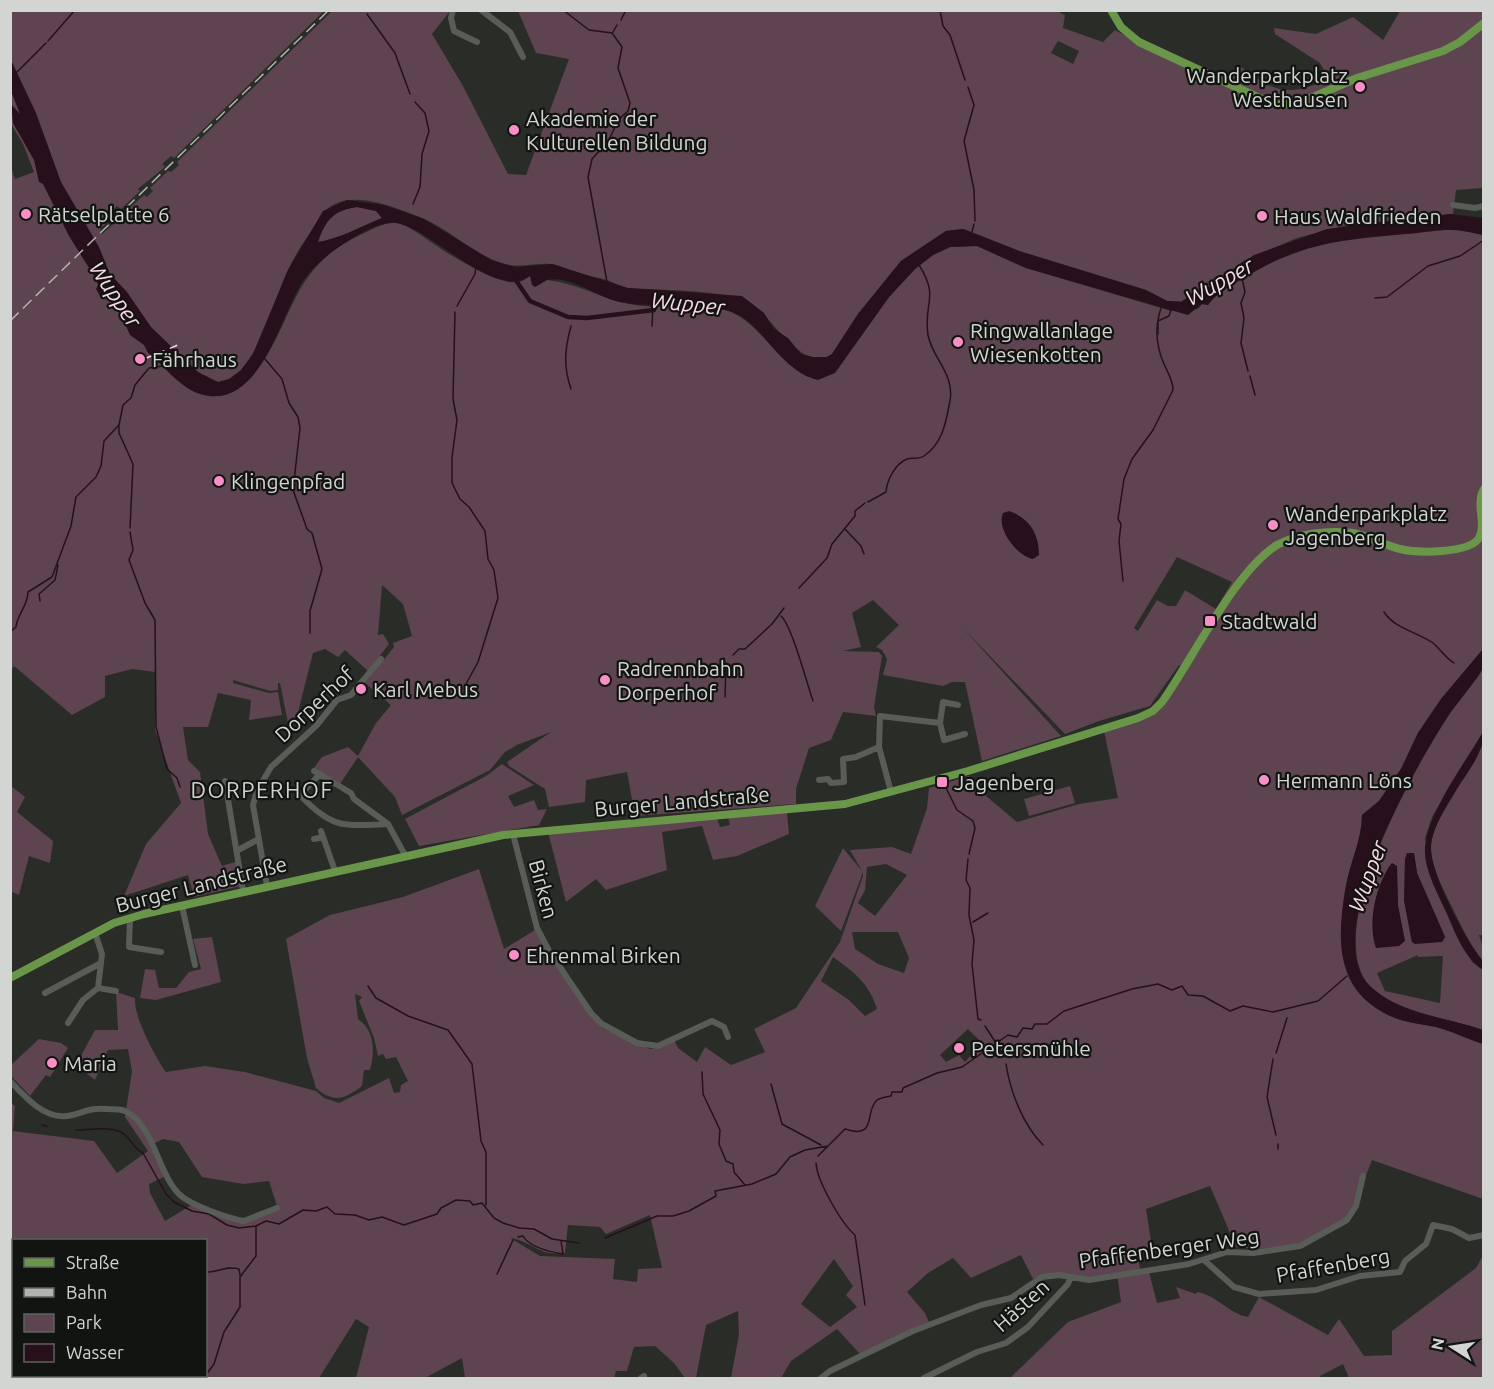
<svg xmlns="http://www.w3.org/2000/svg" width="1494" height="1389" font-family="Ubuntu,sans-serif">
<rect width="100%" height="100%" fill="#292c27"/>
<path fill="#5d4450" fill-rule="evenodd" d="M11 11H324L174 158 171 156 162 164 165 167 138 189 140 191 121 209 117 206 111 212 114 216 100 229 102 234 118 220 121 223 128 217 124 213 144 195 147 197 153 191 150 188 168 171 171 172 179 165 177 162 332 11H450L432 34 463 86 508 174 526 175 569 59 536 53 518 11H1061L1060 13 1065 15 1063 28 1103 42 1115 30 1225 86 1240 66C1276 94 1286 96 1329 80L1320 63 1275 34 1274 28 1316 34 1353 17 1383 40 1400 11H1483V188L1456 190 1453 214 1347 225 1297 238 1243 261 1200 297 1186 302 1167 301 1146 290 1019 251 964 229 946 231 901 261 858 314 832 354C799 377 767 303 740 298 703 290 665 290 628 288 619 287 614 282 607 280 597 277 586 276 576 273 568 270 559 264 550 264 535 263 521 268 505 264 475 256 451 230 422 218 399 209 360 192 335 204 324 209 322 217 315 226 304 241 295 255 287 272 275 297 253 384 218 382 205 381 194 368 185 360L195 392 250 379C296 325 286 269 362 234 373 229 384 222 396 223 407 224 419 234 428 240 445 252 498 286 518 282 522 282 526 278 530 276L539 285 547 280C574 283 595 295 622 302 644 309 671 306 695 307 707 308 721 307 731 312 762 326 777 362 808 377L843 361 889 297 915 269 933 255 950 247 977 246 1026 268 1171 311 1198 309 1202 304 1208 305 1214 296 1265 264 1323 243 1358 236 1449 228 1483 235V649L1441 699 1418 733 1401 769 1379 801 1362 815C1362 841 1350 864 1345 890 1337 939 1343 998 1396 1018 1408 1023 1423 1024 1436 1027 1452 1031 1468 1039 1483 1044V1199L1372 1160 1354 1206 1345 1221 1300 1245 1260 1249 1236 1247 1210 1186 1146 1209 1152 1247 1137 1249 1140 1269 1148 1268 1157 1303 1180 1298 1176 1287 1196 1294 1197 1292C1217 1295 1229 1314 1248 1317L1259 1297 1328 1335 1339 1319 1364 1356 1392 1355V1331L1476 1268 1483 1255V1378H1349L1343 1364 1320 1376 1321 1378H1010L1068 1322 1121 1302 1117 1273 1091 1278 1040 1276 1033 1279 1021 1255 971 1278 953 1258 928 1273 907 1292 925 1313 929 1322 860 1354 837 1329 791 1361 781 1378H731L739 1334 738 1311 706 1325 696 1378H685L674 1363 655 1346 634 1347 627 1371H616L614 1378H465L462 1358 425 1378H356L369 1327 356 1319 319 1378H118L117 1376H206V1240H14L13 1357 11 1356V1103L15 1106 13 1131 94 1141 117 1173 148 1151 125 1117 132 1071 128 1049 108 1050 95 1080 76 1065 95 1030H118L116 992 135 998C133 1015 155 1057 166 1072L205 1066 245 1072 316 1091 324 1098 339 1103 389 1078 394 1093 400 1092 401 1085 408 1081 396 1057 386 1059 383 1054 378 1056 374 1038 359 1001 362 997 355 994 358 1019C375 1030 375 1053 370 1070H364L362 1086C344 1100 333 1103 316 1088L307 1058 286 939 330 915 403 897 479 869 504 949 535 930 562 974 602 1028 650 1049 662 1047 674 1040 678 1048 697 1062 705 1047 731 1065 765 1052 754 1029 796 1008 840 942 863 876V872L841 931 815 906 843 848 862 871 850 850 892 847 911 854 927 808 929 788 969 776 974 786 1017 822 1079 804 1118 798 1104 731 1143 719 1187 669 1179 665 1150 706 1099 721 1065 734 962 627 1061 736 982 761 965 682H952L943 686 883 675 887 659 882 650 876 647 899 625 873 600 852 613 861 647 843 651 879 652 882 656 874 707 876 716 843 712 831 740 809 748 796 789V804L635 816 627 772 586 780 585 802 549 807 545 789 509 766 507 762 551 732 517 745 505 752 490 770 402 815 395 797 358 757 340 784 314 768 322 757 348 747 358 756 376 723 391 705 365 683 394 647 393 643 412 636 403 604 382 585 378 635 383 634 389 644 368 671 345 650 338 657 325 649 313 653 296 720 288 723 280 683H278V690L270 691 233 680V683L269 693 278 692 282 715 249 720 251 700 218 693 208 727H183L188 760 200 772 208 834 222 866 238 861 241 886 194 897 188 875 124 896 146 844 181 803 155 730V672L132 669 105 676V697L72 715 14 666 11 671 10 164 15 179 34 172 23 144 11 124ZM1058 41 1079 51 1073 64 1051 53ZM1177 557 1232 582 1216 609 1185 590 1176 606H1168L1157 600 1138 631 1134 628ZM886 864 907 875 875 916 858 903 865 890 867 867ZM852 932H898L909 958 904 973 878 964 855 949ZM833 957C854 972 869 983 877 1009L865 1016 849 1000 821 981ZM968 1029 982 1043 965 1062 959 1055 946 1062 940 1055ZM163 1139 179 1142 202 1177 243 1184 269 1181 278 1209 245 1223 193 1204 165 1221 150 1193 149 1184 166 1176 151 1145ZM650 1215 662 1268 638 1269 637 1282 613 1279 615 1259 540 1256 510 1238C530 1240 539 1257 565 1253L568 1225 600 1227 606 1234ZM834 1259 853 1286 846 1295 857 1307 830 1327 801 1304Z
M357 207 376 211 382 218C361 226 340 239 318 242 326 220 333 210 357 207Z
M1483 666V732L1432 817 1425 838 1437 892 1472 962 1483 970V1030C1452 1019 1388 1011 1367 983 1319 916 1438 721 1483 666ZM1414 853 1417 873 1445 937 1442 942H1412C1406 914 1404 887 1405 859ZM1389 866 1397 876 1399 946H1389L1376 899ZM1418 955V957L1443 956 1440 1003 1385 991 1377 973Z
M1483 745 1484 935H1479L1483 947V961C1469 944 1461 925 1451 905 1443 888 1431 867 1431 848 1431 821 1469 769 1483 745Z
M502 764 534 785 508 796 514 807 534 800 538 810 547 809 539 825 419 846 405 819 486 776Z
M11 786 25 797 17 812 53 841 50 863 29 856 19 895 12 892 11 899Z
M1070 786 1075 803 1029 816 1024 799Z
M787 813 789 834 737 856 713 860 702 826 662 832 667 870 606 890 596 879 566 902 548 832 717 818 720 827 730 825 728 817Z
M212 937 221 982 156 1000 140 998 145 969 155 970 159 988H176L189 972 201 969 193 939Z
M39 1039 61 1043 68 1048 50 1077 46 1075 30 1096 11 1076V1065Z"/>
<path fill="#270f1c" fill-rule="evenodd" d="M11 60 36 113 61 182 99 247 110 274 127 292 151 327 198 372 218 382 229 379 241 370 253 354 288 270 323 211 347 200 384 205 424 219 491 260 504 264 516 267 552 264 628 288 742 296 764 313 774 329 788 338 801 354 813 357H827L832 354 858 314 901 261 946 231 963 229 1019 251 1146 290 1167 301 1186 302 1200 297 1223 276 1254 255 1327 229 1450 214 1483 218V235C1449 226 1440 231 1406 234 1350 239 1306 242 1256 271 1239 281 1220 289 1208 305L1202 304 1188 315 1026 268 977 246 950 247 933 255 915 269 889 297 835 373 818 380C777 369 762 320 729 311 697 302 659 308 625 303 598 300 574 275 547 280 543 281 539 285 535 287L532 285 530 276C496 302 431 228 396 223 383 221 362 232 350 240 331 251 311 267 300 286 278 323 257 415 197 393 179 386 163 365 148 353L144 345 130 335 121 315 107 295 101 298 96 289 98 285 96 279 69 236 43 184 39 182 34 160 13 123 11 104 20 114 11 91ZM357 207 376 211 382 218C362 226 339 239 318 242 325 220 334 210 357 207Z
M1009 511C1029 518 1039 533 1039 555L1033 559C1017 556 996 529 1003 513Z
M1483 649C1483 651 1485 661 1484 666 1480 677 1455 705 1447 718 1416 766 1318 936 1370 986 1401 1015 1446 1017 1483 1030V1044C1467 1039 1452 1031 1436 1027 1422 1024 1408 1023 1395 1018 1335 994 1336 941 1346 886 1350 861 1362 840 1362 815L1379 801 1401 769 1418 733 1441 699Z
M1483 732C1484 753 1468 771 1457 789 1447 806 1431 829 1431 848 1431 875 1466 941 1483 961V970C1464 957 1456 935 1447 914 1439 896 1426 873 1425 854 1423 818 1465 763 1483 732Z
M1407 853H1414L1417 873 1445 937 1442 942 1415 944 1412 942 1404 901 1405 859Z
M1392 863 1397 866 1398 905 1405 941 1399 946 1376 948C1367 924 1376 883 1392 863Z"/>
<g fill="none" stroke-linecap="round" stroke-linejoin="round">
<path stroke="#270f1c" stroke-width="1.5" d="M563 10 589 30 612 33 622 47 618 68 630 103 628 111 618 120 609 140 592 159 588 177 607 282
M940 10 943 26 950 35 965 80
M367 14 395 53 410 94
M621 20 626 10
M613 32 617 25
M48 41 75 10
M17 72 46 43
M968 87 974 105 964 141 974 190 975 221
M413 204 420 187 422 154 429 131 425 113 415 102
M972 232 974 224
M1242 278 1245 292 1241 303 1244 318 1241 343 1248 371
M1375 298 1387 297 1428 266 1460 256 1484 240
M457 306 475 274 476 266
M455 312 453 399 457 420 452 457V483L460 499 469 507 485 531 488 559 494 570 498 598 478 662 466 684
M652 326 653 306
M1158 334V321L1169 316 1171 310
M265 359 282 379 289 403 298 417 300 428 293 490 307 529 312 533 322 569 310 611V633
M1250 376 1255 395
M571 389C563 366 565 348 571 326
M119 425V433L133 464 130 528
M868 502 886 492C887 480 895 464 907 459 912 457 918 460 924 456 944 442 946 420 950 401 955 374 932 358 928 335 923 302 940 298 919 265
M845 529 861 546 864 554
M130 532 133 550 129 560 145 603 155 620 156 727 167 769 177 778 180 787
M1123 581 1119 541 1121 524 1118 519 1124 479 1132 459 1153 430 1173 390C1173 380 1168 373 1164 364 1156 346 1155 326 1161 308
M799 588 827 558 832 544 855 516V511L865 503
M40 601 39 594 55 580 58 565
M1384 612C1395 629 1417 632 1433 643 1441 650 1445 657 1454 663
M781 616C792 626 807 684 813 701
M10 632 16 627C17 614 28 606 28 592L52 577 71 526 76 497 96 477 101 466 104 441 119 425 123 405 131 398 135 385 149 368 163 366
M733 655 739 649H745L772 624 784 608
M725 697 726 663
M946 788 957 810 973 821 975 828 969 854
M968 859 966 880 970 888 969 915 974 940 972 964 978 1019 981 1020
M973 922 988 913
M368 986 376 998 408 1016 448 1030 472 1064 481 1141 486 1152V1205
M985 1026 1005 1057
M1276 1053 1287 1018
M1273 1059 1267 1097 1276 1135
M1006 1064C1010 1091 1023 1125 1043 1145
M702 1072 703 1094 720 1130 719 1144 726 1161 733 1164 734 1172 745 1185
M771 1084 782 1124 821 1145
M42 1125 47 1126
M76 1130C90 1130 115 1125 125 1135 132 1141 134 1149 143 1153L166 1194 174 1202 192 1211 209 1214 227 1225 239 1228 256 1226 266 1221 279 1224 303 1210 316 1211 327 1207 335 1214 355 1215 369 1220 382 1217 404 1225 437 1214 441 1208 456 1200 470 1201 473 1205 482 1203 494 1218 503 1223 519 1228 534 1229 552 1239 579 1243
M1278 1144V1149
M818 1156 828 1146
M816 1163C817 1181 841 1223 855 1235L865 1305
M518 1237 523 1236C529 1247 551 1252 563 1254L561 1241
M605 1238 657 1216H673L689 1211 716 1196 715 1191 752 1184 776 1174 790 1157 805 1150 828 1146 845 1129C878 1140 864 1111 877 1100 880 1098 887 1097 891 1096L892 1092H902L903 1088 937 1073 962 1067 1008 1035 1017 1037 1023 1028 1032 1029 1035 1024H1047L1064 1011 1132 989 1158 984 1172 990 1182 986 1188 995 1203 996 1230 1011 1243 1006 1273 1012 1318 1001 1347 976
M206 1272C218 1273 225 1265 239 1269L240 1275
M497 1274 513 1240
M10 1333 14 1332
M206 1375 214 1364 224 1332 240 1307V1277L256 1256V1227"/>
<path stroke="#270f1c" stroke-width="4.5" d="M515 279 530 301 568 317 587 318 654 310"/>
<path stroke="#270f1c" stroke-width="8" d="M1186 303 1210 291"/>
<path stroke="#fcd8e9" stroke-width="1.5" stroke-dasharray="8 6" stroke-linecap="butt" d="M144 359 178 345"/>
<path stroke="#595d58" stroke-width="6" d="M453 10 451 18 454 31 477 42
M481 10 510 32 523 57
M1453 205 1475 208 1484 206
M940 723 944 740 965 734
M314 771 351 793 354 799 388 824 405 855
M320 774 300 795C332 829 343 826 388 824
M819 780 828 779 831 783 844 782 843 759 856 757 879 747
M225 781 243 891
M891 792 879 747 880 716 940 723 943 702 958 705
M321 831 335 871
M513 834 537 928 549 951 591 1013 602 1024 637 1043 658 1046 712 1021 724 1027 728 1037
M314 839 323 837
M238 850 257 840
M267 886 253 805 257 791 271 767 316 726 337 700 351 695 381 659
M182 906 195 965
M130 918 129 947 161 952
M98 988 116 991
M45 993 101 963
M68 1023 83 1000 98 988 102 954 95 933
M10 1081C24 1096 44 1119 67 1116 82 1114 89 1107 107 1109 112 1109 121 1109 125 1111 154 1124 158 1175 180 1195 192 1206 228 1218 244 1221L277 1208
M1204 1260 1234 1287 1259 1294 1316 1290 1360 1276 1400 1272 1405 1261 1426 1244 1433 1225 1452 1229 1469 1238 1484 1235
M71 1378 79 1376
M641 1378 644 1376
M821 1378 830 1371 913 1331 981 1305 1011 1298 1042 1277 1059 1275 1089 1280 1189 1264 1227 1252 1253 1253 1300 1246 1347 1220 1356 1206 1363 1176
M924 1378 977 1352 1006 1343 1028 1327 1068 1284 1070 1278"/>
<path stroke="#6a964a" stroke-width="8" d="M1111 10 1121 27 1139 42 1266 101 1281 105 1304 101 1357 78 1443 51 1460 42 1484 23
M10 978 114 923 144 914 503 835 845 804 968 771 1138 718 1153 711 1162 702C1192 660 1235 571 1277 545 1299 533 1328 530 1353 533 1369 536 1384 545 1400 549 1416 553 1469 554 1479 538 1487 524 1475 504 1484 489"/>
<path stroke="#b0b3af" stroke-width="1.5" stroke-dasharray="12 6" stroke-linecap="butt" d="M10 321 329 10"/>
</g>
<g fill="#fa8fc8" stroke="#121412" stroke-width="2">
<circle cx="1360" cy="87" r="6"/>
<circle cx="514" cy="130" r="6"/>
<circle cx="26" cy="214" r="6"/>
<circle cx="1262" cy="216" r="6"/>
<circle cx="958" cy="342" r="6"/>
<circle cx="140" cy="359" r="6"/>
<circle cx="219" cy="481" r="6"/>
<circle cx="1273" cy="525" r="6"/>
<rect x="1204" y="615" width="12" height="12" rx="3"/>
<circle cx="605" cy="680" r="6"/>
<circle cx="361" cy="689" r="6"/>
<circle cx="1264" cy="780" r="6"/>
<rect x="936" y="776" width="12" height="12" rx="3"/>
<circle cx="514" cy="955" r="6"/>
<circle cx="959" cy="1048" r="6"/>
<circle cx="52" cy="1063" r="6"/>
</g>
<g text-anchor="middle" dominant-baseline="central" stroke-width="4.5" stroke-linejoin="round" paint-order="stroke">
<g font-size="21" fill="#d3d5d2" stroke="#121412" text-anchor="start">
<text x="1348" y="75" text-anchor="end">Wanderparkplatz<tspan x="1348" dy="24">Westhausen</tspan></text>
<text x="526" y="118">Akademie der<tspan x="526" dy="24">Kulturellen Bildung</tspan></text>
<text x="38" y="214">Rätselplatte 6</text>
<text x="1274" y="216">Haus Waldfrieden</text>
<text x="970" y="330">Ringwallanlage<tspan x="970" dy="24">Wiesenkotten</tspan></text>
<text x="152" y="359">Fährhaus</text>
<text x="231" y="481">Klingenpfad</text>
<text x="1285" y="513">Wanderparkplatz<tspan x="1285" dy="24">Jagenberg</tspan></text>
<text x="1222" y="621">Stadtwald</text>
<text x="617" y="668">Radrennbahn<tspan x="617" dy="24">Dorperhof</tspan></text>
<text x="373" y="689">Karl Mebus</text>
<text x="1276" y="780">Hermann Löns</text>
<text x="954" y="782">Jagenberg</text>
<text x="526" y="955">Ehrenmal Birken</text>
<text x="971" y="1048">Petersmühle</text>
<text x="64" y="1063">Maria</text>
</g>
<g font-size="21" fill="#d3d5d2" stroke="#121412">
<text transform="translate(314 704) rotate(-43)">Dorperhof</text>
<text transform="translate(682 801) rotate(-5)">Burger Landstraße</text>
<text transform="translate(201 884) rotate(-14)">Burger Landstraße</text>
<text transform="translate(544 889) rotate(75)">Birken</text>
<text transform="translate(1169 1248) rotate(-8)">Pfaffenberger Weg</text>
<text transform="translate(1333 1265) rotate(-10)">Pfaffenberg</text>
<text transform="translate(1021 1305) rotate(-42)">Hästen</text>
</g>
<g font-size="22" font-style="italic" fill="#fcd8e9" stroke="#121412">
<text transform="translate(1219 281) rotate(-29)">Wupper</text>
<text transform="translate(116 294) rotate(56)">Wupper</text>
<text transform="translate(688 303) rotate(6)">Wupper</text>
<text transform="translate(1367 876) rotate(-70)">Wupper</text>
</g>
<g font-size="22" letter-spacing="1.5" fill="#cfd3cd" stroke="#121412">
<text x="262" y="789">DORPERHOF</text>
</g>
</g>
<rect width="1494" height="1389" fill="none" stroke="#d3d5d2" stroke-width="24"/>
<rect x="12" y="1239" width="195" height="138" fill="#121412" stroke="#5f615f" stroke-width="1.5"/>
<rect x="24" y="1258" width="30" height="9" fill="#6a964a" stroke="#5f615f" stroke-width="1.5"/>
<text x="66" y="1269" font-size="18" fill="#d3d5d2">Straße</text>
<rect x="24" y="1288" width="30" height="9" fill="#b0b3af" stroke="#5f615f" stroke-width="1.5"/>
<text x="66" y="1299" font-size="18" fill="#d3d5d2">Bahn</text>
<rect x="24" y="1314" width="30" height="18" fill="#5d4450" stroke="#5f615f" stroke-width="1.5"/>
<text x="66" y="1329" font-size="18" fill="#d3d5d2">Park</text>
<rect x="24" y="1344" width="30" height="18" fill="#270f1c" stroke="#5f615f" stroke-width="1.5"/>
<text x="66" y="1359" font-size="18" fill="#d3d5d2">Wasser</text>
<g transform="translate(1452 1347) rotate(282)" stroke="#121412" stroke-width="4.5" paint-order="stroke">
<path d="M0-4.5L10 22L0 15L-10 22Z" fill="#d3d5d2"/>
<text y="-9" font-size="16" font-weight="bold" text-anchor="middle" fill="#d3d5d2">N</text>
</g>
</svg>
